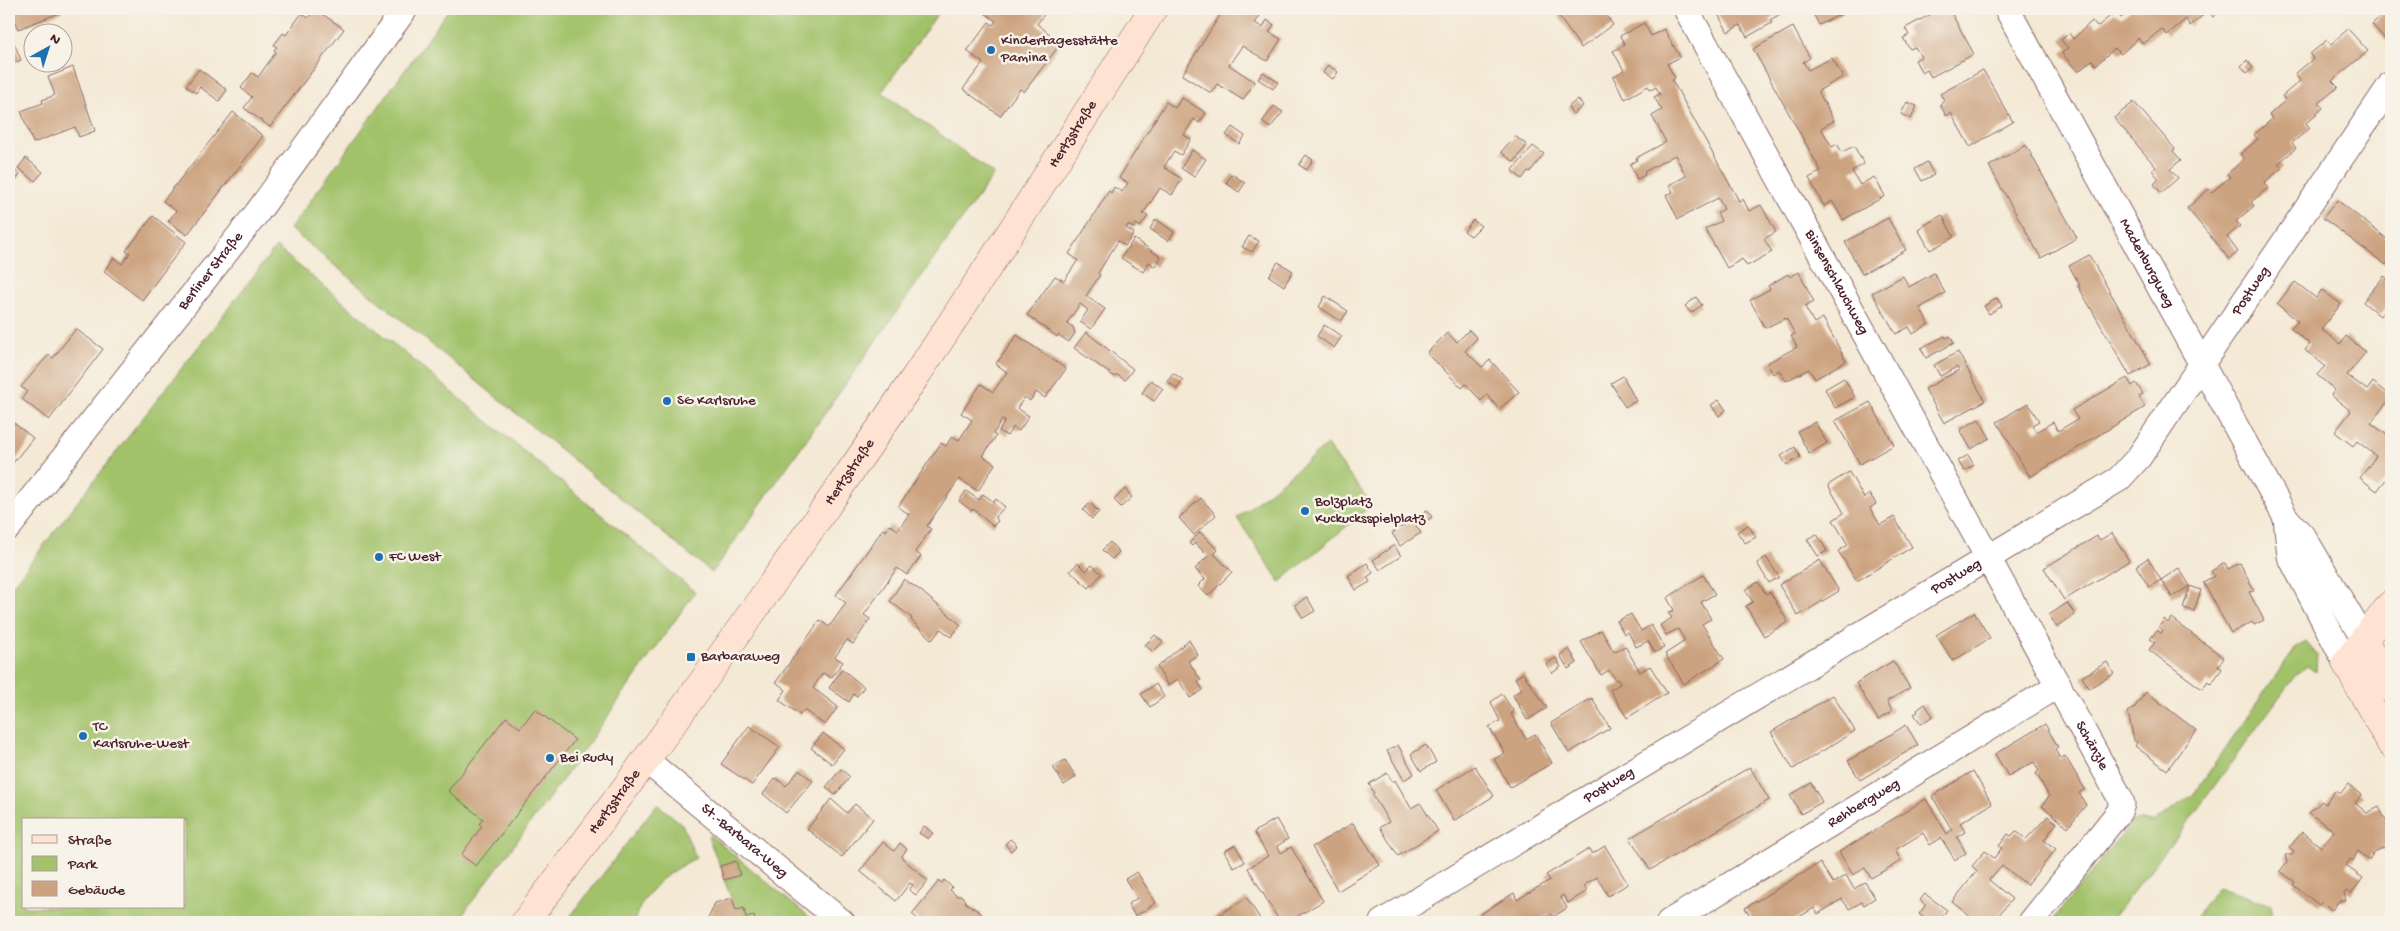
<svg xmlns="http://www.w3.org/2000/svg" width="2400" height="931" font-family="'Gochi Hand',sans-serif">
<rect width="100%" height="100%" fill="#f7f3e8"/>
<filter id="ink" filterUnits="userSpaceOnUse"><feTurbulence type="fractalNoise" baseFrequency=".02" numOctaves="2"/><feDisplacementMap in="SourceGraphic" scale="10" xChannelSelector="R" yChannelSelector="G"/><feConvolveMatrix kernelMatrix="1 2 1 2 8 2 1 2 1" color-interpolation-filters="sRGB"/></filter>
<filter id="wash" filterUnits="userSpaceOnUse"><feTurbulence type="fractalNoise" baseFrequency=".0096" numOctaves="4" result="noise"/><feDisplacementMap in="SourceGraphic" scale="20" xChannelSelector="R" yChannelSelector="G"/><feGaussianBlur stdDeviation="1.12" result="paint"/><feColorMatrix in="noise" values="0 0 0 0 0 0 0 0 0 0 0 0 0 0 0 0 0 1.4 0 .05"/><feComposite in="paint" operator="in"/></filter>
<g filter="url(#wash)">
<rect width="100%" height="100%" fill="#f4e9d5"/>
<path fill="#a2c26b" stroke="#76704b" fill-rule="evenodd" d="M449 9H941L882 92 994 174 712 573 290 229Z
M276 247 695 592 569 771 457 922H9V590ZM24 820H184V907H24Z
M1327 445 1372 505 1280 582 1237 518Z
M2306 642 2317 655 2316 672 2307 666 2294 677 2183 829 2109 922H2051L2124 832 2130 822 2140 820 2153 822 2193 795 2295 648Z
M657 804 682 824 696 858C667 872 644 890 634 922H566Z
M710 835 815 922H756L754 916 746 918 744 908 736 910 724 880 740 875 736 862 720 866 708 837Z
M2218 887 2271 905 2274 922H2193Z"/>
<g id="blocks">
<path fill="#cca380" d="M10 9H61L62 12 18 29Z
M315 9 344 29 270 127 244 108 252 97 241 88 252 73 258 77 276 52 274 50 277 47 274 45 283 33 286 35 302 13 308 18Z
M979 9H1039L1045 13 1037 24 1061 43 1024 92 1020 89 1000 116 963 89 983 63 967 51 989 22 993 25 996 21Z
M1224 9H1249L1260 16 1255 23 1263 28 1267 20 1274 25 1269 32 1281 39 1267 61 1242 46 1229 65 1255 82 1243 100 1217 84 1211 93 1182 75Z
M1558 9H1602L1613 25 1581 48 1555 11Z
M1715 9H1789L1770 20 1772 23 1747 37 1740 25 1728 32Z
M1811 9H1843L1845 12 1819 25Z
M1941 9H1949L1974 54 1931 77 1927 70 1922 73 1915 60 1921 57 1915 47 1910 49 1903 38 1909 35 1905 28Z
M2132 9H2223L2213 17 2208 11 2190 26 2186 19 2167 35 2162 29 2143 44 2138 38 2121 54 2115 48 2096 65 2092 60 2078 72 2062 53 2068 48 2061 40 2069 33 2073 39 2092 21 2097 27 2115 12 2121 18Z
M2380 9H2391V46L2372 24 2384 13Z
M1644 23 1651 36 1664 29 1680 57 1667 64 1675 78 1672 80 1739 201 1743 199 1749 211 1761 205 1776 232 1764 239 1772 252 1747 266 1742 259 1727 268 1705 229 1721 221 1717 213 1724 209 1718 198 1678 219 1666 195 1673 192 1669 185 1686 176 1675 155 1644 172 1645 175 1637 179 1630 164 1637 160 1636 158 1666 142 1652 116 1662 110 1654 97 1660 94 1656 87 1651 90 1648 86 1625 99 1613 77 1624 70 1613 51 1625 45 1620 36Z
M1793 27 1810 58 1803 62 1808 70 1832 58 1843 77 1818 91 1834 121 1821 128 1832 147 1837 144 1842 152 1854 146 1864 164 1852 171 1860 185 1874 177 1885 196 1843 220 1832 201 1824 206 1809 178 1821 171 1753 49Z
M2348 29 2368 51 2332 81 2338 87 2319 103 2323 108 2306 123 2310 128 2292 143 2296 148 2278 164 2282 168 2264 183 2268 188 2251 202 2254 206 2236 221 2240 226 2227 237 2238 252 2229 259 2187 208 2209 189 2212 192 2230 177 2227 174 2244 159 2240 154 2258 139 2254 135 2272 119 2269 115 2286 100 2282 96 2300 81 2295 74 2313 59 2310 54 2327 40 2331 44Z
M9 31 21 60 9 65Z
M2247 60 2253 68 2247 73 2241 66Z
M1328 65 1338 72 1333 79 1323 73Z
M73 67 95 131 79 137 75 127 33 143 21 111 43 103 42 100 55 95 48 77Z
M199 69 227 90 219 101 200 87 196 93 186 86Z
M1983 70 2013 122 1970 147 1951 113 1946 116 1940 104 1945 101 1940 94Z
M1263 72 1278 82 1273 89 1258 79Z
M1182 98 1206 113 1199 123 1194 119 1184 135 1191 139 1181 155 1174 151 1164 167 1182 179 1172 195 1160 188 1143 214 1148 216 1140 227 1136 224 1134 228 1128 225 1126 228 1134 233 1125 246 1118 241 1098 273 1100 275 1086 296 1105 309 1091 329 1080 322 1088 310 1080 304 1067 323 1073 327 1075 333 1069 342 1058 335 1057 337 1027 315 1055 276 1064 281 1078 260 1069 254 1109 191 1111 193 1114 187 1122 192 1128 183 1119 178 1166 102 1175 108Z
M1578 99 1583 106 1573 114 1568 107Z
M1907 102 1917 106 1911 119 1901 114Z
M2134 102 2175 149 2173 151 2181 160 2170 169 2178 178 2161 193 2154 184 2159 179 2152 170 2156 167 2114 118Z
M1274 106 1283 112 1270 128 1262 122Z
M233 112 263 136 187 235 168 221 176 211 163 201Z
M1232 127 1245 136 1239 144 1226 135Z
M1515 136 1527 145 1514 162 1501 152Z
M2026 145 2077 238 2041 258 1989 166Z
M1533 146 1544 154 1530 172 1528 171 1522 179 1512 171Z
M1192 150 1206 159 1194 177 1181 168Z
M1306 155 1313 160 1307 170 1299 165Z
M26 158 43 172 35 181 18 168Z
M9 159 14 163 11 167 20 175 9 189Z
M1927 162 1934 175 1922 181 1915 169Z
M1232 174 1245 183 1239 192 1226 183Z
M2337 200 2391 242V258L2386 265 2323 218Z
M1942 215 1954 237 1930 250 1918 229Z
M153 216 186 242 142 300 104 271 114 258 122 264 130 253 126 251Z
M1888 218 1906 250 1862 274 1845 242Z
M1156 219 1174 232 1168 241 1150 229Z
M1473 220 1481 226 1471 236 1464 231Z
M1249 236 1259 241 1252 252 1242 247Z
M1134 239 1161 257 1155 267 1149 262 1143 272 1121 258Z
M2089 255 2151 364 2130 376 2078 286 2080 285 2069 266Z
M1278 262 1293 271 1284 286 1269 276Z
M1799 272 1814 302 1805 307 1814 323 1823 318 1846 361 1815 379 1809 369 1786 381 1779 370 1773 374 1767 363 1797 347 1791 336 1795 334 1786 318 1765 328 1750 300 1770 289 1768 286 1788 274 1790 277Z
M1934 273 1945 293 1920 308 1929 324 1913 334 1909 327 1896 334 1872 293 1903 276 1909 287Z
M2384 276 2391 282V302L2380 316 2363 302Z
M2295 282 2316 298 2322 290 2341 304 2321 329 2340 344 2346 336 2366 352 2347 375 2367 390 2373 382 2391 397 2371 423 2391 438V473L2377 491 2360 478 2376 456 2357 441 2353 446 2335 432 2351 411 2331 395 2335 390 2317 375 2325 366 2305 350 2310 344 2291 329 2298 321 2277 304Z
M1325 296 1348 311 1341 321 1319 307Z
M1696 297 1702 305 1691 313 1685 306Z
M1997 298 2002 306 1989 314 1984 306Z
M1324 325 1342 336 1334 348 1317 336Z
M76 329 103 349 49 420 22 399 27 391 21 387 45 359 49 355 53 358Z
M1469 330 1477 338 1465 351 1482 367 1490 360 1519 392 1499 409 1487 395 1481 401 1466 384 1462 388 1427 353 1447 333 1457 342Z
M1086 332 1133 369 1125 380 1117 375 1115 377 1074 348Z
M1017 335 1066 369 1045 398 1036 392 1030 401 1025 397 1017 408 1029 416 1019 431 1013 427 1007 436 999 431 1005 421 1002 420 993 434 996 436 983 456 995 464 978 491 959 479 927 526 931 529 915 552 921 556 907 575 897 568 864 615 870 619 853 644 847 640 835 657 843 662 831 678 823 673 813 688 838 707 825 725 804 710 800 715 779 700 786 690 776 682 820 620 829 627 846 603 836 595 883 529 886 531 890 525 898 530 909 514 898 507 941 443 946 446 952 436 959 440 972 420 961 413 981 384 993 392 1007 372 996 364Z
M1945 336 1946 338 1950 336 1954 343 1926 358 1921 348Z
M1958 352 1985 401 1944 423 1925 389 1959 370 1957 367 1940 376 1934 365Z
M1173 373 1183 380 1177 389 1167 381Z
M1623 376 1636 401 1625 407 1611 383Z
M1844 378 1855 397 1835 408 1825 389Z
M2127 378 2132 386 2136 383 2143 394 2139 397 2145 407 2030 477 1997 422 2028 403 2039 421 2032 425 2036 432 2053 422 2058 431 2078 419 2072 410Z
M1151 380 1163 389 1154 401 1142 393Z
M1719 400 1726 410 1719 416 1711 405Z
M1870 402 1894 445 1860 464 1835 421Z
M9 419 33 438 9 468Z
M1979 419 1990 438 1971 449 1960 430Z
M1815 422 1827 443 1809 454 1797 431Z
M1795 447 1800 457 1787 465 1781 456Z
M1968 455 1974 465 1964 471 1958 461Z
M1849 472 1864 498 1870 494 1876 504 1870 508 1880 525 1894 517 1912 547 1857 581 1838 551 1848 545 1833 520 1844 513 1828 485Z
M1125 489 1132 497 1121 507 1114 500Z
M966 491 979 500 983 494 994 502 996 499 1005 507 995 517 998 521 993 526 973 509 972 511 959 501Z
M1201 498 1216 515 1194 535 1179 518Z
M1090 503 1099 512 1092 519 1083 510Z
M1427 510 1432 517 1423 523 1418 516Z
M1412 520 1421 533 1400 546 1392 533Z
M1748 525 1756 537 1745 543 1737 532Z
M1200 532 1218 550 1214 554 1232 572 1208 596 1198 586 1205 579 1195 569 1208 556 1195 543 1192 546 1189 543Z
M2112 533 2129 561 2064 600 2044 568 2097 536 2100 540Z
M1817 534 1827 551 1818 556 1807 539Z
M1110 542 1119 552 1112 559 1102 550Z
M1394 545 1401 556 1380 570 1373 560Z
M1766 557 1779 577 1769 583 1757 563Z
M2148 558 2161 580 2149 587 2136 566Z
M1820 560 1839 591 1798 616 1779 585Z
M1078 563 1086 571 1092 565 1102 574 1089 588 1070 571Z
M1367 563 1373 573 1367 577 1370 582 1356 590 1348 576Z
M2225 563 2228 569 2240 563 2254 590 2249 592 2264 620 2254 625 2252 622 2231 633 2203 582 2214 576 2211 571Z
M2179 568 2190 586 2172 597 2161 580Z
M1703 575 1715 594 1701 602 1711 619 1702 624 1724 659 1684 684 1665 654 1685 641 1678 629 1666 635 1660 625 1672 618 1668 613 1674 610 1667 598Z
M904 579 921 591 961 625 951 637 941 629 932 640 911 620 912 618 890 601Z
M1758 582 1766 594 1770 592 1788 622 1764 636 1746 606 1753 602 1745 590Z
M2190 586 2201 590 2194 611 2183 608Z
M1307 597 1315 611 1303 618 1295 605Z
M2067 603 2075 614 2057 627 2049 615Z
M1974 612 1990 638 1953 661 1936 635Z
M1631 614 1641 631 1651 625 1664 647 1655 653 1648 641 1636 647 1628 632 1624 634 1617 621Z
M2171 618 2224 658 2218 666 2222 669 2211 684 2208 681 2202 689 2149 650 2155 642 2150 639 2157 630 2161 633 2163 630 2159 627 2164 619 2168 623Z
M1601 630 1614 652 1625 646 1640 672 1650 666 1667 693 1627 718 1610 690 1620 684 1618 679 1616 680 1609 670 1601 675 1581 642Z
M1155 635 1163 642 1153 652 1145 645Z
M1189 640 1198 655 1188 661 1201 680 1198 682 1203 690 1190 698 1178 679 1168 686 1157 667Z
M1569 649 1577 663 1568 669 1560 655Z
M1556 658 1561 667 1552 673 1546 664Z
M1893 661 1910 688 1887 701 1892 711 1878 720 1856 683Z
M2107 662 2114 674 2089 688 2082 677Z
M842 669 864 687 857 696 854 694 849 702 829 688Z
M1523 673 1547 708 1527 720 1513 695 1522 689 1515 678Z
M1156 684 1164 697 1150 707 1141 694Z
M2146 692 2196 730 2167 770 2135 746 2137 743 2134 740 2128 712 2134 708Z
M1502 694 1514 712 1511 714 1526 739 1535 734 1552 763 1510 787 1494 759 1505 753 1489 727 1500 721 1491 702Z
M1833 695 1855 731 1793 769 1771 732Z
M1592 698 1610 728 1569 753 1551 723Z
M1925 704 1933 716 1921 724 1914 714 1918 712 1917 710Z
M535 709 575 740 476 866 461 855 482 826 479 824 483 819 448 791 506 717 520 728Z
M2045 724 2058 747 2055 749 2060 759 2065 756 2085 789 2079 793 2086 805 2068 827 2042 806 2049 796 2036 773 2039 771 2034 762 2008 776 1995 754Z
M1906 725 1918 745 1860 780 1848 761Z
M749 726 780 747 752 785 721 764Z
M823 733 844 749 832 764 811 748Z
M1398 745 1414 774 1404 780 1387 751Z
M1426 745 1436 762 1421 771 1411 754Z
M1065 760 1076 777 1064 785 1053 767Z
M1475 766 1494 796 1454 821 1436 790Z
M1750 767 1769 800 1650 870 1630 838Z
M841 769 850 777 835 795 826 787Z
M799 770 813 781 786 813 763 794 776 778 786 786Z
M1973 771 1992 804 1960 823 1965 832 1957 837 1966 853 1955 860 1941 838 1930 845 1923 833 1895 850 1901 861 1871 878 1865 868 1853 875 1839 852 1926 799 1947 834 1952 830 1932 796Z
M1387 773 1393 782 1395 780 1411 808 1420 803 1438 831 1398 856 1380 827 1389 822 1372 794 1374 793 1369 784Z
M1811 783 1822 802 1801 814 1790 795Z
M2348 784 2362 795 2355 803 2367 813 2379 807 2391 831V844L2374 852 2369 860 2358 851 2353 861 2350 859 2346 866 2363 878 2351 894 2347 891 2344 893 2346 901H2339L2332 910 2322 902 2319 905 2293 885 2295 882 2280 871 2287 862 2285 855H2292L2294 852 2289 848 2302 832 2321 847 2334 831 2309 813 2322 801 2325 804 2335 791 2340 794Z
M831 799 847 813 855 804 873 819 842 857 807 829Z
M2048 816 2057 823 2044 840 2056 849 2027 885 2002 865 1989 880 2012 899 1993 922H1977L1952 902 1977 871 1972 866 1985 851 1994 858 2002 848 1999 846 2008 834 2011 836 2016 831 2026 839Z
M1276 819 1288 839 1277 846 1281 853 1291 847 1323 901 1288 922H1280L1248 868 1268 856 1254 832Z
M1353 823 1380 865 1338 891 1312 847Z
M924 826 933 833 928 839 919 833Z
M1010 839 1017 845 1011 851 1005 844Z
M883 842 894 851 900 843 907 849 901 857 928 881 916 895 909 890 913 885 910 883 896 901 860 871Z
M1235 845 1245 862 1234 868 1224 851Z
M1605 846 1628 884 1608 896 1597 877 1584 885 1587 891 1568 903 1563 895 1560 897 1567 908 1553 917 1551 914 1539 921 1540 922H1483L1479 915 1514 893 1517 900 1550 880 1546 875 1589 849 1592 854Z
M736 861 740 875 724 880 720 866Z
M1820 863 1833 883 1846 875 1854 889 1865 882 1875 898 1864 905 1862 902 1849 909 1842 899 1818 914 1814 908 1791 922H1754L1745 908Z
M1137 872 1156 903 1135 916 1128 904 1137 898 1125 879Z
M944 880 952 887 950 890 957 896H962L966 903 982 914 980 916 983 918 979 922H921L912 914 939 881 942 883Z
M1925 894 1947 910 1938 922H1929L1919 914 1926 905 1920 900Z
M732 898 736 910 744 908 746 918 754 916 756 922H706L715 903Z
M1247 898 1262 922H1207L1225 911Z"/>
</g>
</g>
<g filter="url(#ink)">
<use href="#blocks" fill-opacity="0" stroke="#866666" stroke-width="1"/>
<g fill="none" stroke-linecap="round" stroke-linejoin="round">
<g stroke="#866666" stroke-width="27">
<g id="street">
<path id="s1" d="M1686 9 2119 796 2122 804 2119 812 2031 922"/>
<path id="s2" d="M2007 9 2286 518 2305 539 2364 640"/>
<path d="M2286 518 2290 556 2346 663"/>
<path id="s3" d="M9 527 257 213 405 9"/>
<path id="s4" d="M647 761 842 922"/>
<path id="s5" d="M1382 922 2119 479 2139 457 2391 84"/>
<path id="s6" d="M1669 922 2059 685"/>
</g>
</g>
<g stroke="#866666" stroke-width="29">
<g id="secondary">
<path d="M2391 604 2346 663 2391 744"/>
<path d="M2364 640 2391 689"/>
<path id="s7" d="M525 922C659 746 787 566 911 383 995 260 1073 134 1153 9"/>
</g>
</g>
<use href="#street" stroke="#fff" stroke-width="25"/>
<use href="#secondary" stroke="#fee3d2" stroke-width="28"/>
</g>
</g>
<g fill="#1f6fb2" stroke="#f7f3e8" stroke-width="2">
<circle cx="991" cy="50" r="5"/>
<circle cx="667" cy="401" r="5"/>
<circle cx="1305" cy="511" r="5"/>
<circle cx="379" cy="557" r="5"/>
<rect x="686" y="652" width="10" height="10" rx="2.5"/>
<circle cx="83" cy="736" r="5"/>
<circle cx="550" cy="758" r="5"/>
</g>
<g text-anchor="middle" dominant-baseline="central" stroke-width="5" stroke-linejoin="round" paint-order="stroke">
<g font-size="15" fill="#4a1f2b" stroke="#f7f3e8" text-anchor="start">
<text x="1001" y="41">Kindertagesstätte<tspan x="1001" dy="17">Pamina</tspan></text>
<text x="677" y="401">SG Karlsruhe</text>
<text x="1315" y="502">Bolzplatz<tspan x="1315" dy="17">Kuckucksspielplatz</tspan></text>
<text x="389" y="557">FC West</text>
<text x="701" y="657">Barbaraweg</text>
<text x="93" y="727">TC<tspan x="93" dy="17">Karlsruhe-West</tspan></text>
<text x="560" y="758">Bei Rudy</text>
</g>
<g font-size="15" fill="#4a1f2b" stroke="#f7f3e8">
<text stroke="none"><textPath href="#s7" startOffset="960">Hertzstraße</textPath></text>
<text stroke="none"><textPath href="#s2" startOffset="290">Madenburgweg</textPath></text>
<text stroke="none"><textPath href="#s3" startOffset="326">Berliner Straße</textPath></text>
<text stroke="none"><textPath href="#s1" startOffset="312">Binsenschlauchweg</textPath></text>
<text stroke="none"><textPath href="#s5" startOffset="1090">Postweg</textPath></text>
<text stroke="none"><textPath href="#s7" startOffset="555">Hertzstraße</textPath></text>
<text stroke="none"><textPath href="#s5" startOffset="670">Postweg</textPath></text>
<text stroke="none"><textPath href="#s1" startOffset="841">Schänzle</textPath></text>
<text stroke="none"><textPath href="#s5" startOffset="265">Postweg</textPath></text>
<text stroke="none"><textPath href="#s7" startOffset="150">Hertzstraße</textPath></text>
<text stroke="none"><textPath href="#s6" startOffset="228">Rehbergweg</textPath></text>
<text stroke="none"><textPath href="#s4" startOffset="126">St.-Barbara-Weg</textPath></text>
</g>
</g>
<rect width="2400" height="931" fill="none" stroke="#f7f3e8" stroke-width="30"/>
<rect x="22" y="818" width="162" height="90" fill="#f7f3e8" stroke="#b29e9c"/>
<rect x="32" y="835" width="25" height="8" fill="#fee3d2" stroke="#b29e9c"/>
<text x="68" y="844" font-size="15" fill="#4a1f2b">Straße</text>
<rect x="32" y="856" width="25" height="15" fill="#a2c26b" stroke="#b29e9c"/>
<text x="68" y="868" font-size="15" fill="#4a1f2b">Park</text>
<rect x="32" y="881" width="25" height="15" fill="#cca380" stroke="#b29e9c"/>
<text x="68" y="894" font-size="15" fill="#4a1f2b">Gebäude</text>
<g transform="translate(48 48) rotate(39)"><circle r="24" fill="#f7f3e8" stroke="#b29e9c"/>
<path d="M0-4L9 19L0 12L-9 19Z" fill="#1f6fb2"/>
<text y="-8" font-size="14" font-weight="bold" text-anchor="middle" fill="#4a1f2b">N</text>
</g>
</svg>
